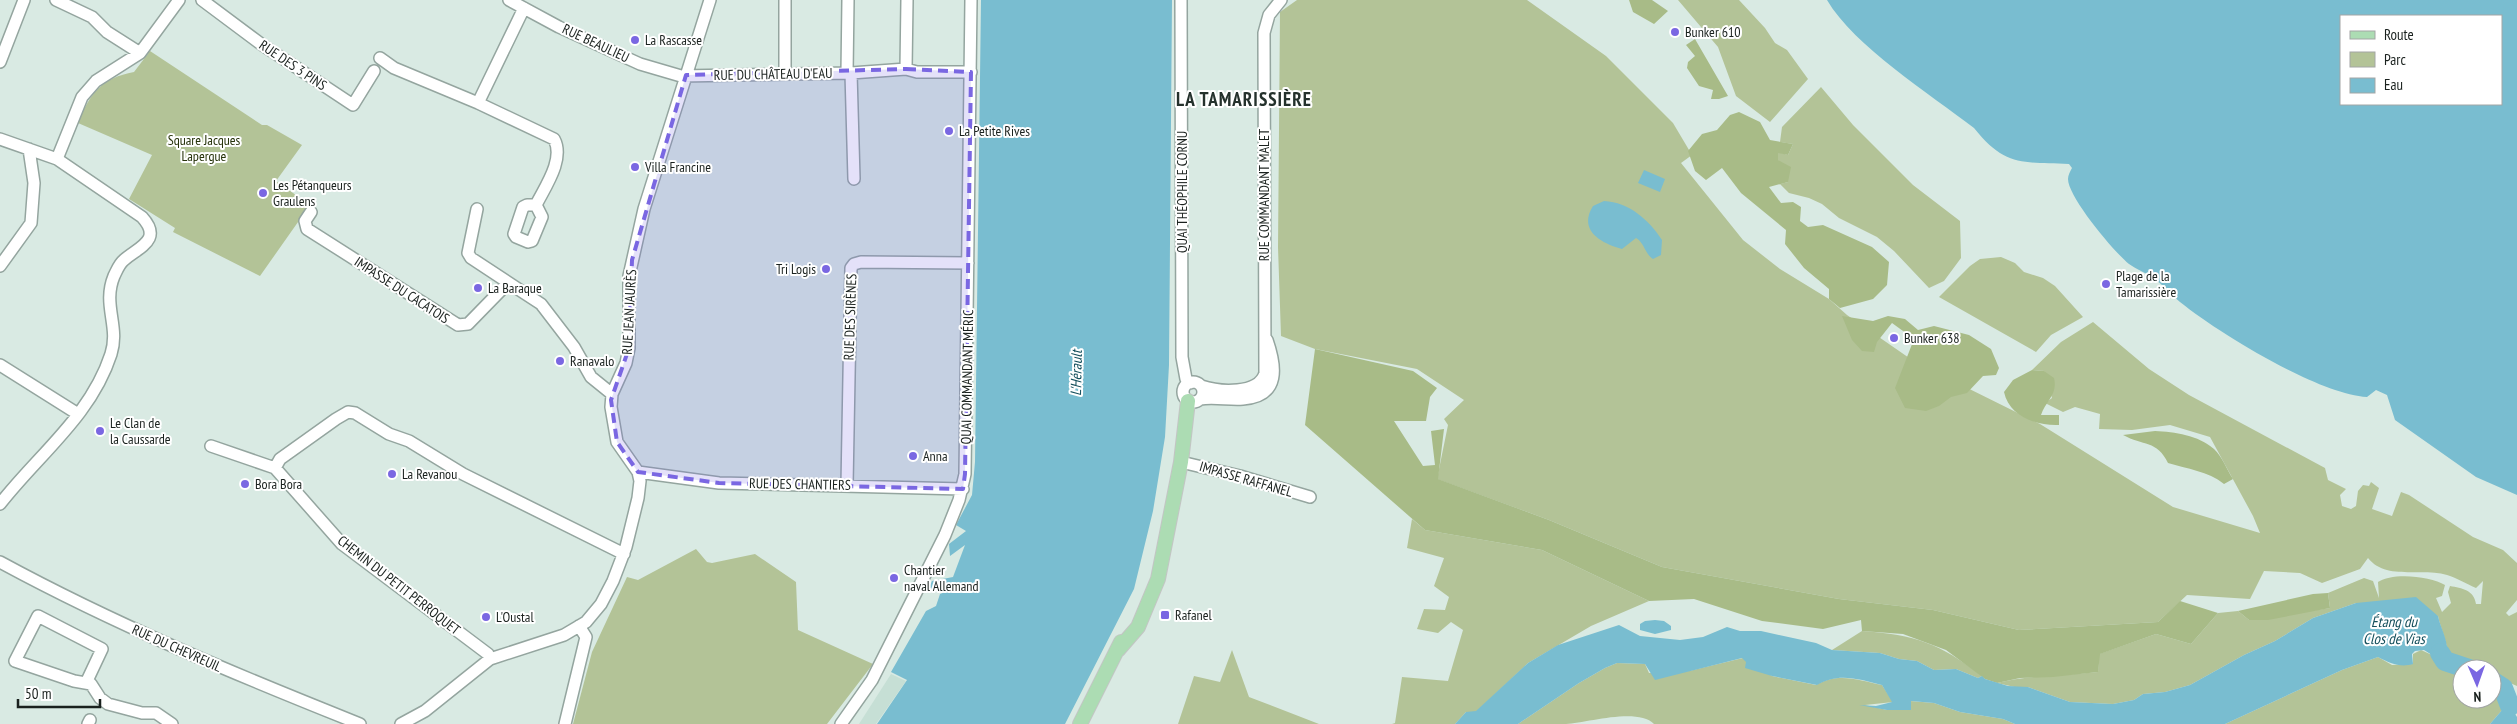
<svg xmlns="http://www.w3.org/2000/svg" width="2517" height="724" font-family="'PT Sans Narrow',sans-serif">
<rect width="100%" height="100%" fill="#d9eae3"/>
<path fill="#c6dfd5" d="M891 674 906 681 876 724H859Z"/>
<path fill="#b3c397" d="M1297 0H1527L1606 56 1673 123 1692 155 1681 163 1743 240 1780 269 1829 299 1847 315 1915 362 2040 424 2173 507 2260 533 2253 516 2210 437 2170 425 2132 430 2099 429 2100 414 2075 407 2063 412 2045 403 2052 398 2044 371 2032 370 2061 342 2093 322 2149 369 2189 395 2325 468 2328 480 2346 489 2340 495 2342 506 2351 509 2356 506 2358 491 2363 485 2369 486 2371 482 2379 488 2372 509 2392 516 2401 492 2409 495 2473 537 2503 550 2517 563V600L2506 613 2509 616 2517 612V686L2492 675V669H2477L2447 656C2448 641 2441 631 2438 616L2356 603 2313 618 2275 641 2244 655 2190 685 2165 692 2143 694 2134 700 2113 704 2070 702 2028 687 2019 688 1997 683C2030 675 2064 676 2098 672L2099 654 2156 634 2191 644 2218 613 2238 611 2249 620 2330 608 2328 593 2364 578 2373 581 2379 598 2378 582C2392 572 2431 576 2445 585L2442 596 2436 598 2442 612 2451 603 2448 592 2450 586C2462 588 2474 590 2476 604H2481L2483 581 2476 588C2467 584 2457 578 2447 575 2422 567 2386 581 2368 558L2360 569 2322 583 2300 573 2264 571 2250 599 2187 595 2158 622 2019 630 1933 610 1839 599 1662 567 1549 520 1437 479 1448 425 1444 419 1464 400 1417 369 1315 349 1281 336 1278 247 1280 12Z
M1678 0H1739L1765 28 1775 43 1787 50 1808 79 1770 122 1736 96 1718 47Z
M150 51 262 125H267L302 145 276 181 310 205 260 276 173 232 175 228 129 199 152 155 78 123C90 93 102 78 134 72Z
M1821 87 1853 125 1913 185 1960 221 1961 258 1944 281 1929 288 1894 251 1877 237 1839 218 1822 204 1809 198 1789 193 1780 184 1788 182 1778 160V152L1788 155 1793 144 1780 142 1782 127Z
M2001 257 2015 263 2024 272 2043 278 2055 286 2083 317 2051 335 2036 352 1939 297 1970 266 1980 259Z
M1412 519 1425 530 1542 550 1649 601 1591 626 1528 663 1476 712H1466L1455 724H1392L1395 723 1402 677 1448 681 1463 630 1451 622 1438 633 1417 629 1424 609 1445 610 1449 597 1434 586 1444 558 1407 548Z
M696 549 707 562 712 563 755 554 796 582 798 630 873 664 827 724H573L592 652 627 577 638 580Z
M1862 631C1916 635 1939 643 1982 676L1978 678 1956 669 1934 670 1917 661 1899 659 1880 653 1832 650Z
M1232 650 1249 697 1319 724H1178L1194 676 1220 682Z
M2421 650 2432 655C2436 668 2450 670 2462 674V699H2492V687C2501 691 2502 700 2503 709L2490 724H2225L2342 670 2378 657 2392 665 2413 664V654Z
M1743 658 1772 676 1816 685C1838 672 1859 680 1882 685L1893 702 1865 705 1887 710H1911L1910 701 1934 703 1960 712 2003 719 2015 724H1654C1638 707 1586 723 1566 724 1550 724 1534 724 1518 724L1579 683 1605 668 1617 663 1645 664 1649 673 1689 671Z"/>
<path fill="#a8bb87" d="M1629 0H1652L1668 11 1654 24 1633 12Z
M1695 39 1728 96 1719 99H1711L1713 90 1699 86 1687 68 1688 62 1695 56 1686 45Z
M1739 112 1760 122 1770 140 1793 144 1788 155 1778 153V160L1791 167 1788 182 1769 187 1781 203 1793 202 1801 207 1800 221 1808 227 1823 225 1872 247 1889 262 1887 285 1873 299 1840 308 1829 299V289L1804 268 1785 244 1786 230 1741 193 1722 168 1706 180 1695 171 1688 151 1702 134 1717 130 1730 115Z
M1842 316 1873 321 1888 316 1905 319 1918 330 1934 326 1969 335 1991 349 1999 368 1996 375 1983 376 1967 393 1951 397 1939 406 1926 411 1905 408 1895 388 1914 339 1892 323 1877 342 1874 352 1862 351 1852 340Z
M1315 349 1413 371 1437 388 1430 397 1426 421H1394L1423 466 1435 465 1431 431 1444 429 1438 479 1549 520 1662 567 1839 599 1933 610 2019 630 2158 622 2180 601 2218 613 2191 644 2156 634 2100 654 2098 672 2053 677 2020 678 1997 683 1985 679 1946 650 1903 634 1862 631 1861 620 1823 629 1762 621 1694 599 1649 601 1542 550 1425 530 1305 425Z
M2032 370 2044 371 2054 378C2058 395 2046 400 2041 415H2059V425C2036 426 2009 416 2004 392L2013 380Z
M2155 431C2175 432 2198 435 2214 449 2222 456 2227 470 2233 479L2224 484C2208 471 2187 469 2168 463 2157 440 2143 446 2123 435Z
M2328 593 2330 608 2268 620H2249L2238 611 2313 594Z"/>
<path fill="#79bdd0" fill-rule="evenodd" d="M981 0H1172L1169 365 1165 437 1153 511 1134 589 1065 724H877L907 680 891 672 926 611 936 606 940 594 957 587 956 584 927 592 932 581 953 577 965 545 950 556 949 544 966 531 956 525 972 495 975 462Z
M1827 0H2517V495L2476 477 2395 420 2387 395 2376 390 2367 397C2318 394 2220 334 2180 302 2171 295 2164 286 2155 279 2147 273 2137 270 2129 264 2114 252 2068 197 2068 179 2068 175 2070 172 2072 168L2069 164C2023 162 2005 167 1974 128 1930 94 1854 46 1827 0ZM2341 16H2501V104H2341Z
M1644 170 1665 179 1660 192 1638 183Z
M1604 201C1629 202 1649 220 1662 240L1661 255 1653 259C1645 254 1644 242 1636 238L1622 249C1600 243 1578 230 1593 206Z
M2416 597 2438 616C2441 630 2448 639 2447 653L2432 655 2424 650 2415 651 2412 654 2413 664C2400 668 2390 663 2378 657L2342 670 2225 724H2015L2003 719 1960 712 1934 703 1911 701V710H1887L1859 705 1876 706 1892 702 1882 685C1859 679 1838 672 1817 685L1772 676 1745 668 1746 662 1742 658 1655 680 1645 664 1617 663 1605 668 1579 683 1518 724H1455L1466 712 1476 711 1528 663 1558 645 1619 625 1640 636 1680 640 1703 637 1727 627 1740 631H1761L1816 643 1832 650 1880 653 1899 659 1917 661 1934 670 1956 669 1978 678 1982 676 1985 679 2008 686 2028 687 2070 702 2113 704 2134 700 2143 694 2165 692 2190 685 2244 655 2275 641 2313 618 2356 603Z
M1655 620 1664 621 1671 626V630L1655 634 1640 630V624L1645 621Z
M2510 706 2517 717V724H2490L2503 709Z"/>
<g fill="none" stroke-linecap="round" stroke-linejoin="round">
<path stroke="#79bdd0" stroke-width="20" d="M2440 653 2445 661 2469 669
M2492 681 2503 688 2510 706"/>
<g stroke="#94a59f" stroke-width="14">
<path id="minor" d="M56 0 92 17 107 32 140 53
M202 0 261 44 353 105 374 71
M509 0 559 27 640 64 681 76 851 73 906 69 917 72H971
M1181 0 1182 357 1186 379 1190 383
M524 8 478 103 554 139C565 159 545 187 536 205
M380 58 394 68 478 103
M0 62 24 0
M906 69 907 0
M847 73 848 0
M851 73 854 179
M785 74V0
M0 139 57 159 82 97 96 81 140 53 179 0
M527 205H536L542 217 532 241 528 242 516 237 514 234 523 207Z
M477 209 468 253 471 258 541 304 574 347 591 377 612 394
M311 212 305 221 307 229 458 325 468 324 508 283
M0 266 31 223 34 183 29 149
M0 365 78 414
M1183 392a10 10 0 1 1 20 0a10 10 0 1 1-20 0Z
M1201 386C1219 392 1259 395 1265 373L1264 33 1269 15 1281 0
M1200 399C1214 397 1229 400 1243 399 1281 396 1276 366 1267 340
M211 446 275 468 342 544 488 654 490 659
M1181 462 1240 476 1310 497
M275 468 280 459 336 419 348 412 355 413 389 434 409 441 463 474 624 554
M638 472 719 483 963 489
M847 485 851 268 854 264 861 262 968 263
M0 504C38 455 91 416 111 354 120 326 102 305 114 276 117 270 119 264 124 260 139 247 163 240 142 217L57 159
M0 562C116 625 237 675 360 724
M86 683 102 649 38 616 15 661 74 681 91 684 100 698 108 704 142 713H156L172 724
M88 724 90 720
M401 724 425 711 490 659 564 635 586 622 601 604 613 581 626 547 638 498 640 481 638 472 617 442 611 407 612 394 626 363 629 348V276L644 209 710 0
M565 724 586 637 579 626
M841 724 872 680 945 535 959 500 965 474 971 0"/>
</g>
<g stroke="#c3c5c4" stroke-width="16">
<path id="major" d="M1118 650 1138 627 1158 579 1181 462 1188 401
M1080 724 1121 642"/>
</g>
<use href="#minor" stroke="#fff" stroke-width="11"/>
<use href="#major" stroke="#acdcb3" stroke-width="14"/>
</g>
<path fill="#7a67e2" fill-opacity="0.2" stroke="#7a67e2" stroke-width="4" stroke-dasharray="10 6" stroke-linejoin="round" d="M906 69 971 72 965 474 963 489 719 483 638 472 617 442 611 400 629 348 632 260 686 75Z"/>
<g fill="#7a67e2" stroke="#fff" stroke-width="2">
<circle cx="1675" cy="32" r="5"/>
<circle cx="635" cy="40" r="5"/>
<circle cx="949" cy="131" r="5"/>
<circle cx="635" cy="167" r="5"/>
<circle cx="263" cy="193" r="5"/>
<circle cx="826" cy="269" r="5"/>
<circle cx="2106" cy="284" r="5"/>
<circle cx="478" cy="288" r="5"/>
<circle cx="1894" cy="338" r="5"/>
<circle cx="560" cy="361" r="5"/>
<circle cx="100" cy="431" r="5"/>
<circle cx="913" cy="456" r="5"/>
<circle cx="392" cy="474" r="5"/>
<circle cx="245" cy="484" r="5"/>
<circle cx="894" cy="578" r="5"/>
<rect x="1160" y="610" width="10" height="10" rx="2.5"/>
<circle cx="486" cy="617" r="5"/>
</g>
<g text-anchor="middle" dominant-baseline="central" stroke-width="4" stroke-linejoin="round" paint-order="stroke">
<g font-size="14" fill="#1a211e" stroke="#fff" text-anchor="start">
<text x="1685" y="32">Bunker 610</text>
<text x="645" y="40">La Rascasse</text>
<text x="959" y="131">La Petite Rives</text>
<text x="645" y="167">Villa Francine</text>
<text x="273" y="185">Les Pétanqueurs<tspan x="273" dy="16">Graulens</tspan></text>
<text x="816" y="269" text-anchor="end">Tri Logis</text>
<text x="2116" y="276">Plage de la<tspan x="2116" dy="16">Tamarissière</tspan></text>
<text x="488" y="288">La Baraque</text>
<text x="1904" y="338">Bunker 638</text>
<text x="570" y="361">Ranavalo</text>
<text x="110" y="423">Le Clan de<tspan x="110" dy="16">la Caussarde</tspan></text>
<text x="923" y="456">Anna</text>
<text x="402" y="474">La Revanou</text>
<text x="255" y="484">Bora Bora</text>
<text x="904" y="570">Chantier<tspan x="904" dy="16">naval Allemand</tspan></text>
<text x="1175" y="615">Rafanel</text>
<text x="496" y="617">L'Oustal</text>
</g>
<g font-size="14" fill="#1a211e" stroke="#fff">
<text transform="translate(596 43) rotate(25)">RUE BEAULIEU</text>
<text transform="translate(293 65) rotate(34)">RUE DES 3 PINS</text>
<text transform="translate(773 74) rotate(-1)">RUE DU CHÂTEAU D'EAU</text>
<text transform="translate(1182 192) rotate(-90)">QUAI THÉOPHILE CORNU</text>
<text transform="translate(1264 195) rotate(-90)">RUE COMMANDANT MALET</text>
<text transform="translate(402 290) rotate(33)">IMPASSE DU CACATOIS</text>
<text transform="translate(629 312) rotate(-87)">RUE JEAN JAURÈS</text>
<text transform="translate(850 317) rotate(-88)">RUE DES SIRÈNES</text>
<text transform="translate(967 377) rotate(-89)">QUAI COMMANDANT MÉRIC</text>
<text transform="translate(1246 479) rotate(16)">IMPASSE RAFFANEL</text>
<text transform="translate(800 484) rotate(1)">RUE DES CHANTIERS</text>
<text transform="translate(399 585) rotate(38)">CHEMIN DU PETIT PERROQUET</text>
<text transform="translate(177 648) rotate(24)">RUE DU CHEVREUIL</text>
</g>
<g font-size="14" fill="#27330b" stroke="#fff">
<text x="204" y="140">Square Jacques<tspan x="204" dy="16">Lapergue</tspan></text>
</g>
<g font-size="15" font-style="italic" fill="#144f5c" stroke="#fff">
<text transform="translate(1076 373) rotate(-89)">L'Hérault</text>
<text x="2394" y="621">Étang du<tspan x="2394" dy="17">Clos de Vias</tspan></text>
</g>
<g font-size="19" font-weight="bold" letter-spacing="1" fill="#24312c" stroke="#fff">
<text x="1244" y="99">LA TAMARISSIÈRE</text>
</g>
</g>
<rect x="2340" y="15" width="162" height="90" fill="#ffffff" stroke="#a3a6a5"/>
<rect x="2350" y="31" width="25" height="8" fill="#acdcb3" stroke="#a3a6a5"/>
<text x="2384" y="40" font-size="15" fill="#1a211e">Route</text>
<rect x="2350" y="52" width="25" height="15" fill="#b3c397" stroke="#a3a6a5"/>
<text x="2384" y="65" font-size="15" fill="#1a211e">Parc</text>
<rect x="2350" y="78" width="25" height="15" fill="#79bdd0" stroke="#a3a6a5"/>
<text x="2384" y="90" font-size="15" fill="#1a211e">Eau</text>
<g transform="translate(2477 684) rotate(178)"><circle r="24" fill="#ffffff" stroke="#a3a6a5"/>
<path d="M0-4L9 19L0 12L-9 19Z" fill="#7a67e2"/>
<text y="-8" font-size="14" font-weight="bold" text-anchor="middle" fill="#1a211e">N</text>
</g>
<path d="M18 699v8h82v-8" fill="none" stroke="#1a211e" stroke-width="2.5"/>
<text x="25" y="699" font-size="15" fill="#1a211e" stroke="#ffffff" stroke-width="4" paint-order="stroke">50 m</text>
</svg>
